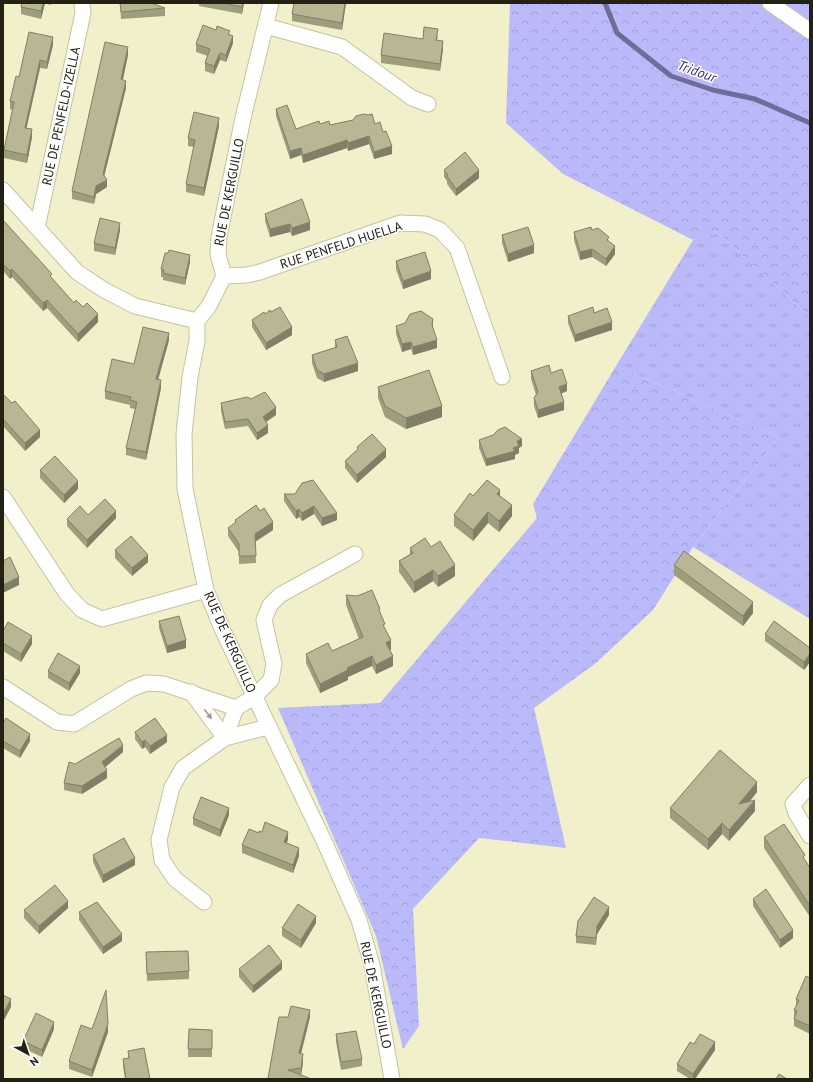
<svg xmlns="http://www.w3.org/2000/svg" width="813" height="1082" font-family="'PT Sans',sans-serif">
<defs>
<pattern id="grass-tufts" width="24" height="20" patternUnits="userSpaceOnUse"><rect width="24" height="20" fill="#bab9fa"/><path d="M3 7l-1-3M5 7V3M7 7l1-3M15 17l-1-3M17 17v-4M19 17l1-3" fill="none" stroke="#a09fd5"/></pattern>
<pattern id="forest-crowns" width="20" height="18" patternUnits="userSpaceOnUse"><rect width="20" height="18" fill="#bab9fa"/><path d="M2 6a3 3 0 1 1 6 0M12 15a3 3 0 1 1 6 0" fill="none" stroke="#a09fd5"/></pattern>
</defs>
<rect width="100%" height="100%" fill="#f1f0cb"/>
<path fill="url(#grass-tufts)" d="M718 233 810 317V619L693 547 779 437 616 366 693 240Z"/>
<path fill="url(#forest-crowns)" d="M510 3H810V317L718 233 693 240 563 174 506 123Z
M616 366 779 437 693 547 653 610 596 663 534 708 566 848 479 838 413 909 419 1026 403 1049 376 936 278 708 380 703 537 518 533 504Z"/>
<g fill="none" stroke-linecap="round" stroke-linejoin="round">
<path stroke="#6e6d98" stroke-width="5" d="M605 3 617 33 671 76 713 90 755 99 810 123"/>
<g stroke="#c5c3a0" stroke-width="17">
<path id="street" d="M271 3 243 118 219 237 218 255 224 276 209 306 197 321V341L190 377 184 434 185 489 206 590 224 633 324 841 359 920 372 965 392 1079
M770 3 810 31
M266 26 342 47 412 98 428 104
M3 190 77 272 104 290 135 306 197 321
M37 228 83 13 82 3
M224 276 247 275 260 272 400 223 425 224 440 230 457 248 502 377
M3 497 67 594 82 610 102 619 206 590
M3 687 57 722 74 724 131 689 146 683 164 684 236 708
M191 692 225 738
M225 738 236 708 254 697 271 680 274 664 264 620 270 605 280 595 355 554
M810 785 793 804 796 813 810 836
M204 902 175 879 162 860 159 840 172 787 183 768 225 738 268 727"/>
</g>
<use href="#street" stroke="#fff" stroke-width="15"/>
</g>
<path fill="#9e9d7e" d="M22 3H53L50 5 45 3 41 19 21 14V7Z
M120 3H151L165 8V16L121 19Z
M199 3H244L242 14 199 6Z
M346 3 342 30 292 21V14Z
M230 34 233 43 226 62 220 60 214 74 205 71V63L208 56 196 52V44Z
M438 36 437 40 443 49 440 71 381 63V55L423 39Z
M53 45 47 69 40 68 26 128 32 137 27 163 4 158V150L13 110 10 109V101L19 77Z
M128 55 123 80 126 88 104 176 107 187 96 194 94 204 72 199V191Z
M276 109 296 129 320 124 330 125 353 120 375 124 392 154 374 159 369 144 348 151 347 148 303 163 301 155 290 159 276 116Z
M219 126 204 196 186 192V184L194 147 188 146V138Z
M444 170 479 178 456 196 447 184V181L444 177Z
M265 214 310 230 292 236 290 232 270 237 265 221Z
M3 220 52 279 74 303 83 307 98 322 78 342 47 308 43 311 12 277 10 279 3 271Z
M120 230 115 255 94 251V243Z
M592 230 609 241 615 254 606 266 592 257 580 260 574 240V232Z
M502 235 534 253 508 262 502 243Z
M396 261 431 279 403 289 396 269Z
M190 262 185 285 163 280V277H161V269Z
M271 312 292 335 266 350 252 327V320L265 314Z
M568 316 612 330 575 342 568 323Z
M396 326H433V329L437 348 413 355 411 349 402 352 396 334Z
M169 340 158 380 161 388 146 460 126 455V448L135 409 130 408V405L105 399V391L134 364Z
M335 340 358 371 324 382 317 378 312 363V355L335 348Z
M531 371 551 373 567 391 561 394 564 410 538 418 534 406V398L536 395 531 379Z
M378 387 442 417 406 429 385 417 378 398Z
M3 394 40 437 25 451 3 426Z
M221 403 276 415 266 422 268 433 257 440 248 426 225 429 221 411Z
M479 440 522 446 519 448V453L515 455V459L486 466 479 448Z
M357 447 386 457 357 483 345 468V461L357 450Z
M40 470 78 489 64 503 40 478Z
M284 494H295L337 520 322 526 314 514 302 521 299 517 296 519 284 501Z
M473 496H500L512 516 499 532 488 523 473 541 454 526V515Z
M260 511 273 530 255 541 256 563 239 564V552L228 536V528L235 524V520Z
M88 515 116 518 87 548 67 526V519Z
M431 547 455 576 438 587 433 581 414 593 399 572V561L410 554V548Z
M115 550 148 562 132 576 115 558Z
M674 565 753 613 743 626 674 575Z
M346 595 380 613 391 650H390L393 666 376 674 372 666 348 677V680L320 693 306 663V654L332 651 359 639 346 605Z
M159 621 186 648 167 653 159 628Z
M3 631 32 644 21 662 3 651Z
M765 634 810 648V662L804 670 765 641Z
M48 671 80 673 69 691 48 678Z
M3 723 30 741 20 758 3 748Z
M135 732 167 742 150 754 145 747 142 749 135 739Z
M810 740V753L809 751V741Z
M123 752 105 767 107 778 82 794 64 790V783L75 764Z
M757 792 750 801 755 811 729 841 722 834 708 850 670 818V808Z
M229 815 220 837 193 825V818Z
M259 833 288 839 287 843 299 856 293 873 242 853V845Z
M764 837 805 860 810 868V917L764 848Z
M93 855 135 865 103 883 93 862Z
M753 899 793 938 780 948 753 906Z
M68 908 39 934 24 918V910Z
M79 912 122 941 103 954 79 920Z
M609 915 597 934 596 945 576 943V936Z
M316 923 301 948 282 936V928Z
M146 952 189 971V979L147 981Z
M239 969H282L253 993 239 977Z
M810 978V1034L794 1026V1010L796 1006V999Z
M279 1017H310L301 1054 303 1062 301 1075 309 1079H268Z
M54 1029 42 1057 23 1048V1041Z
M189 1029 212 1030V1057H188Z
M108 1032 92 1077 69 1069V1061Z
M336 1034 362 1059V1066L341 1070 336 1042Z
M694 1044 715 1050 695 1079H690L677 1071V1064Z
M128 1051 150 1079H125L123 1066V1059L128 1058Z"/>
<path fill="#817f67" d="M43 3H45L41 19V11Z
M243 3H244L242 14V7Z
M345 3H346L342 30V23Z
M233 36V43L226 62V55Z
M53 37V45L47 69V62Z
M443 41V49L440 71V64Z
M128 47V55L121 87V79Z
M220 53V60L214 74V66Z
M40 60V68L25 135V128Z
M126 81V88L103 181V174Z
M219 118V126L204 196V188Z
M32 129V137L27 163V155Z
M369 136V144L348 151V143Z
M347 140V148L303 163V155Z
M392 146V154L374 159V152Z
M301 148V155L290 159V151Z
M479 170V178L456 196V189Z
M107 180V187L96 194 94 204V197L96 186Z
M310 222V230L292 236V228Z
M120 223V230L115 255V248Z
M290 224V232L270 237V229Z
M534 245V253L508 262V254Z
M615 246V254L606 266V259Z
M592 249V257L580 260V252Z
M190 255V262L185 285V278Z
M12 269V277L10 279V271Z
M431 271V279L403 289V281Z
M47 300V308L43 311V303Z
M98 314V322L78 342V334Z
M433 319V326L432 333V325Z
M612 322V330L575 342V335Z
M292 327V335L266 350V343Z
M169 333V340L156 387V379Z
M437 340V348L413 355V347Z
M411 342V349L402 352V344Z
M358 363V371L324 382V374Z
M161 380V388L146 460V452Z
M567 384V391L559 394V387Z
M564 402V410L538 418V410Z
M442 406V417L406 429V418Z
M276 407V415L263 424V417Z
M268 425V433L257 440V433Z
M40 430V437L25 451V443Z
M522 439V446L519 448V453L515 455V459L486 466V459L513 448 517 441Z
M386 449V457L357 483V475Z
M78 481V489L64 503V495Z
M500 490V501L497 494Z
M512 505V516L499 532V521Z
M314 506V514L302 521V513Z
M299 509V517L296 519V511Z
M116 511V518L87 548V540Z
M488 512V523L473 541V530Z
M337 513V520L322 526V518Z
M273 522V530L255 542V534Z
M148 555V562L132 576V568Z
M455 565V576L438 587V576Z
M433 570V581L414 593V582Z
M19 577V585L3 593V585Z
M753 602V613L743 626V616Z
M32 636V644L21 662V654Z
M186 640V648L167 653V646Z
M391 640V650L386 652V643Z
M810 654V662L804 670V662Z
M372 656V666L348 677V680L320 693V684L347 668Z
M393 656V666L376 674V665Z
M80 666V673L69 691V683Z
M30 734V741L20 758V751Z
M167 735V742L150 754V746Z
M145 740V747L142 749V742Z
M123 745V752L102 770V762Z
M107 770V778L82 794V786Z
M757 782V792L739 815V804Z
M755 800V811L729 841V830Z
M229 808V815L220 837V830Z
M722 823V834L708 850V839Z
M288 832V839L284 849V842Z
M299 848V856L293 873V865Z
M135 858V865L103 883V875Z
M68 901V908L39 934V926Z
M609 907V915L597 934 596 945 597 926Z
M316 916V923L301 948V940Z
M793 930V938L780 948V940Z
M122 934V941L103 954V947Z
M282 962V969L253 993V986Z
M11 999V1007L3 1022V1014Z
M310 1010V1017L299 1061V1053Z
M54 1022V1029L42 1057V1050Z
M108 1024V1032L92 1077V1070Z
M715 1042V1050L695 1079H693V1074Z
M303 1054V1062L301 1076V1068Z"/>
<path fill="#b8b693" stroke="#817f67" d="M22 3H43L41 11 21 7Z
M120 3H151L165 8 121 12Z
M223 3H243L242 7Z
M294 3H345L342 23 292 14Z
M203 25 216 30 217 26 230 31 228 34 233 36 226 55 220 53 214 66 205 63 210 49 196 44Z
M424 27 438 29 436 40 443 41 440 64 381 55 384 33 423 39Z
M29 32 53 37 47 62 40 60 25 128 32 129 27 155 4 150 14 102 10 101 16 76 19 77Z
M105 42 128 47 121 79 126 81 103 174 107 180 96 186 94 197 72 191Z
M287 105 296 129 319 121 320 124 329 121 330 125 353 120 356 116 364 114 368 115 372 114 375 124 380 122 383 132 386 131 392 146 374 152 369 136 348 143 347 140 303 155 301 148 290 151 276 109Z
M194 112 219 118 204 188 186 184 195 140 188 138Z
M465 152 479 170 456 189 447 176 448 175 444 170Z
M302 199 310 222 292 228 290 224 270 229 265 214Z
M100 218 120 223 115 248 94 243Z
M3 220 52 274 50 276 74 303 76 300 83 307 87 303 98 314 78 334 47 300 43 303 12 269 10 271 3 264Z
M528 227 534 245 508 254 502 235Z
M591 227 592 230 598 228 609 237 607 240 615 246 606 259 592 249 580 252 574 232Z
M169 250 190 255 185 278 163 273 164 270 161 269 165 253H168Z
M425 252 431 271 403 281 396 261Z
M280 307 292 327 266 343 252 320 264 312 265 314 270 310 271 312Z
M593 307 594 313 607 308 612 322 575 335 568 316Z
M421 311 433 319 432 325 437 340 413 347 411 342 402 344 396 326 405 323 410 314Z
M143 327 169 333 156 379 161 380 146 452 126 448 137 402 130 400 131 397 105 391 112 359 134 364Z
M347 336 358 363 324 374 317 370 312 355 337 347 335 340Z
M549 365 551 373 562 369 567 384 559 387 564 402 538 410 534 398 538 392 531 371Z
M429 370 442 406 406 418 385 406 378 387Z
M265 392 276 407 263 417 268 425 257 433 248 419 225 422 221 403 247 397 251 399Z
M3 394 12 403 15 401 40 430 25 443 3 419Z
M505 427 522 439 517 441 519 446 513 448 515 451 486 459 479 440 493 435 498 430Z
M372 434 386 449 357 475 345 461 358 449 357 447Z
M55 456 78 481 64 495 40 470Z
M313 480 337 513 322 518 314 506 302 513 299 509 296 511 284 494H295L302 483Z
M487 480 500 490 497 494 512 505 499 521 488 512 473 530 454 515 470 493 473 496Z
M105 499 116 511 87 540 67 519 80 506 88 515Z
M256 505 260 511 264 508 273 522 255 534 256 556H239V544L228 528 236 522 235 520Z
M131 536 148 555 132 568 115 550Z
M425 538 431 547 440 541 455 565 438 576 433 570 414 582 399 561 413 553 410 548Z
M684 551 753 602 743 616 674 565Z
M10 557 19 577 3 585V561Z
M372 590 380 609 379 610 385 624 383 625 391 640 386 643 393 656 376 665 372 656 347 668 348 670 320 684 306 654 328 643 332 651 363 637 346 595 357 596Z
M179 616 186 640 167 646 159 621Z
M774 621 810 648V654L804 662 765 634Z
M8 622 32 636 21 654 3 643V631Z
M58 653 80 666 69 683 48 671Z
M6 718 30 734 20 751 3 741V723Z
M155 718 167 735 150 746 145 740 142 742 135 732Z
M119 738 123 745 102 762 107 770 82 786 64 783 69 762 75 764Z
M720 750 757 782 739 804 755 800 729 830 722 823 708 839 670 808Z
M201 797 229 808 220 830 193 818Z
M265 822 288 832 284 842 299 848 293 865 242 845 249 829 259 833V831L262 832Z
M784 824 805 855 803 857 810 868V906L764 837Z
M124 838 135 858 103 875 93 855Z
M55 885 68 901 39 926 24 910Z
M766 889 793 930 780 940 753 899Z
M594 897 609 907 597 926 596 938 576 936 578 921Z
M97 902 122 934 103 947 79 912Z
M298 904 316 916 301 940 282 928Z
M269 945 282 962 253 986 239 969Z
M188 951 189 971 147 974 146 952Z
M806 976 810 978V1026L794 1019 797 1011 794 1010 799 1000 796 999Z
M106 990 108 1024 92 1070 69 1061 81 1025 92 1029Z
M3 995 11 999 3 1014Z
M291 1006 310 1010 299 1053 303 1054 301 1068 288 1070 309 1078V1079H272L268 1078 279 1017H288Z
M36 1013 54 1022 42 1050 23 1041Z
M189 1029 212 1030V1049H188Z
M356 1031 362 1059 341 1062 336 1034Z
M700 1034 715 1042 693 1074 677 1064 690 1042 694 1044Z
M144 1048 150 1079H126L123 1059 129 1058 128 1051Z
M779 1074 787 1079H776Z"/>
<defs><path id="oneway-solid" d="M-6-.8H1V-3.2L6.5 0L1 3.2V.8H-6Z"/></defs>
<use fill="#9c9b95" href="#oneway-solid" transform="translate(208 714) rotate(53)"/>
<g text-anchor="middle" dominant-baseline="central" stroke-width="3" stroke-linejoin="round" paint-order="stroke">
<g font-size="13" fill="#222114" stroke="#fff">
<text transform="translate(61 116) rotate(-78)">RUE DE PENFELD-IZELLA</text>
<text transform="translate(229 192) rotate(-79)">RUE DE KERGUILLO</text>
<text transform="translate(341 245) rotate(-18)">RUE PENFELD HUELLA</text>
<text transform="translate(230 642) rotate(66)">RUE DE KERGUILLO</text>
<text transform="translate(376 995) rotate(78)">RUE DE KERGUILLO</text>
</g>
<g font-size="14" font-style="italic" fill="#392e7d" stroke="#fff">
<text transform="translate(697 71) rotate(20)">Tridour</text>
</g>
</g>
<rect width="813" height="1082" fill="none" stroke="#222114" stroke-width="8"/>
<g transform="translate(28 1054) rotate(140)" stroke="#ffffff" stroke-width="3" paint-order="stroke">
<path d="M0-3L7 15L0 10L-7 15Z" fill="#222114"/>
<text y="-6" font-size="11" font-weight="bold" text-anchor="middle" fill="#222114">N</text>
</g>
</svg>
